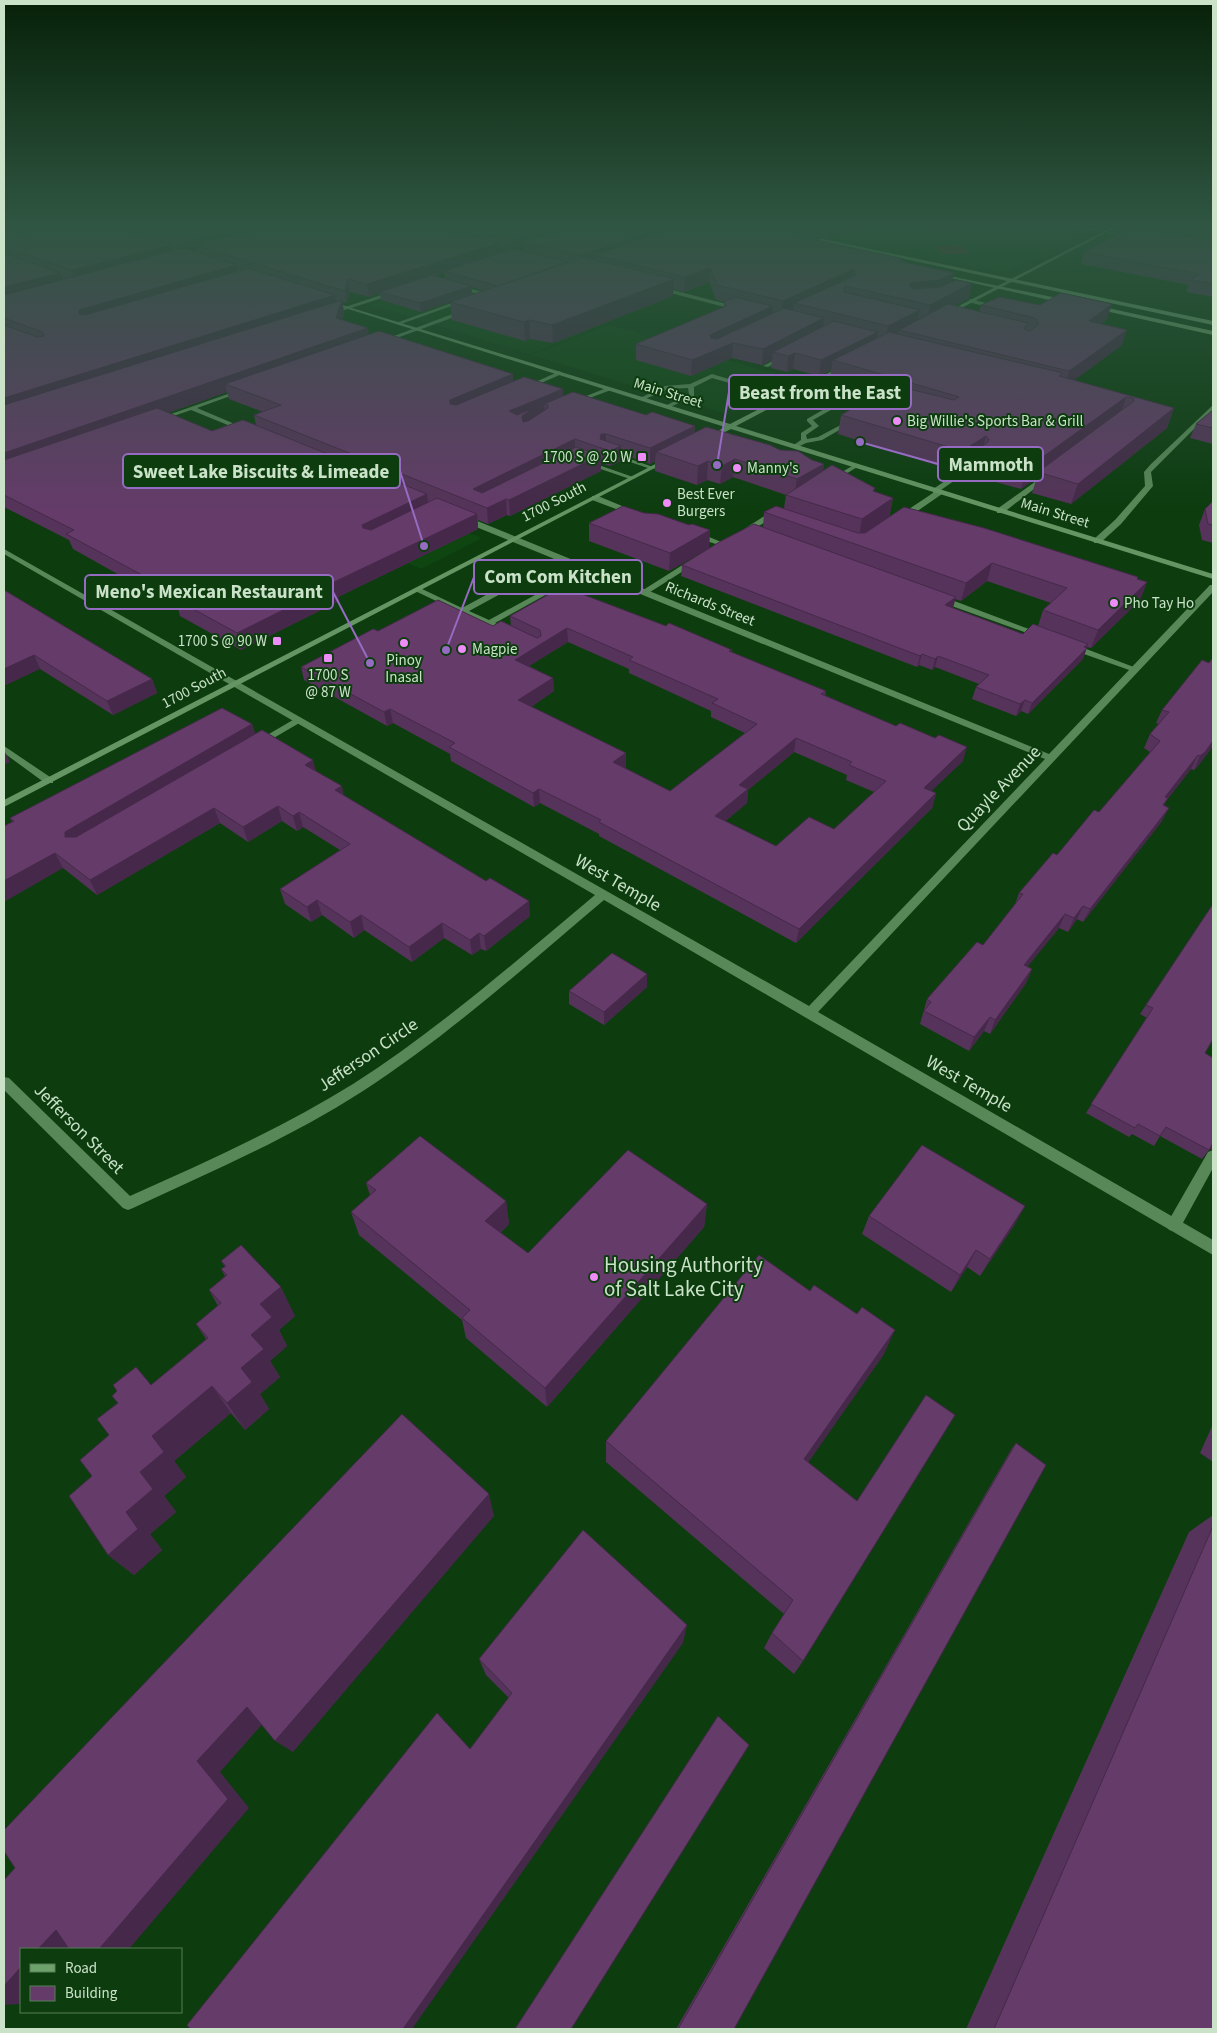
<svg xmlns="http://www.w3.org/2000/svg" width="1217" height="2033" font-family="'Source Sans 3',sans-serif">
<rect width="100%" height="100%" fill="#0d3c0f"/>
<path fill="#0e4511" d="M778 226H1058L1084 231 1088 234 1009 271 1001 272Z
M453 277 588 319 605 324 530 354 370 305Z
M608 325 639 332 637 334 794 379 723 413 532 355Z
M408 507 482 538 421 569 345 535Z"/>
<path fill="#6d1f20" d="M961 245 969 254H942L934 246Z"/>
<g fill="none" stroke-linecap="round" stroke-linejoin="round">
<path fill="#598858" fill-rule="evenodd" d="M455 284 496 296 497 297 494 299 453 287Z
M463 299 468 300 401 324 396 323Z
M970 299 1002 307 1003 308 1000 310 968 302Z
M784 355 789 356 768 367 763 366Z
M560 371 562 374 527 389 522 388Z
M712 374 742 383 780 382 804 390 801 392 780 386 746 387 753 397 774 404 772 407 749 399 740 386 712 378 694 387V396L668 408 663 407 689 394 688 388 668 389 643 400 638 399 665 386 690 384Z
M819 379 878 395 875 397 861 393 813 420 819 426 806 435 807 439 818 437 850 420 855 421 822 440 806 443 796 448H792V446L801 440V433L812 426 807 421V419L854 392 817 382Z
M609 387 611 390 576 403 571 402Z
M1213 405V410L1151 472 1153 486 1121 524 1100 543H1094V539L1115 520 1145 486 1144 472 1151 464Z
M603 451H607L656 468 651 469 603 453Z
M980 458 982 459V461L941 490 942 494 903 521H897V517L933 493V489Z
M583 461H587L636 478 630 479 583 463Z
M854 465 859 466 834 481 828 480Z
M1046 474 1052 475 1003 513H997V509Z
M592 496H598L639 513 632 515 592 500Z
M775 509 782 511 745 535 738 533Z
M691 532H697L726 544 722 546 691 536Z
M558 556 565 558 543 571 563 579 585 567 592 569 495 623 511 630V634L508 635 413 590 420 588 462 608ZM537 574 557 583 489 620 469 611Z
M692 559 699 561 647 594 640 592Z
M935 596H941L1045 635 1038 637 935 600Z
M1067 644H1073L1139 669 1132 671 1067 648Z
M298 717 301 718V722L260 746H254L252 744Z
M4 746 53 779V783H45L4 753Z
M1213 1150V1168L1179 1230 1174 1231 1169 1230 1167 1225 1169 1220 1208 1152Z"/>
<path fill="#598858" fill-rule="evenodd" d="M1072 226H1079L1135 237 1133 238Z
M657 286 742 308 743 309 740 311 655 289Z
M396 290 398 293 329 315 324 314Z
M466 309 468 312 383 343 378 342Z
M242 389 247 390 197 408 249 430V432H245L191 410 159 421 154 420Z
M459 516H465L1049 754 1210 585H1213V592L818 1012 1213 1240V1255L604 900C526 966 449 1035 363 1091 290 1138 211 1172 133 1208L128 1210 123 1208 4 1090V1077L9 1078 130 1196C206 1162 282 1128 353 1084 439 1029 517 960 595 895L4 554V549L809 1006 1045 759 459 520Z"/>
<path fill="#649562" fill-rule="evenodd" d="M1114 226H1119L948 315 943 314Z
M326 300 730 424 842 366H846V368L736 426 1213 574V579L731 429 709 440H705V438L725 427 326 302Z
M667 458 672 459 4 807V800Z"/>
<path fill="#6ea26c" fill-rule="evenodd" d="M804 235 1213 321V325L802 237Z
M935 273 1067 300 1070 302 1067 304 937 275Z
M1094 305 1213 331V335L1092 308Z"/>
</g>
<path fill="#56335a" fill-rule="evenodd" d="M4 226H864L830 239 820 237 819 241 904 262 952 282 972 283 969 298 954 306 979 312 981 305 1107 319 1101 323 1122 345 1074 380 1174 408 1167 428 1071 504 1032 493 1037 477 1021 489 967 474 969 464 958 472 838 434 841 415 858 405 861 389H862L830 379 831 370 819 376 793 369 787 372 771 368 772 360 762 365 732 358 691 376 636 360V344L724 307V302L716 300 709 282 684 292 673 289V296L553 343 530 339 525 341 452 320 450 302 484 291 471 287 472 294 421 312 381 300 380 293 369 297 350 292 347 303 342 302 344 312 342 320 369 335 514 381 563 389V396L695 426 694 433 780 450 824 464 823 471 874 492 893 498 889 518 1138 577V579L1147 582 1140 600 1091 648 1087 647 1083 659 1028 714 1021 711 1016 716 972 699 976 687 979 684 935 667 932 670 919 665 917 667 681 576 682 565 763 527 764 512 784 508 786 495 733 477 720 484 707 480 697 485 655 471V461L650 464 621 454V461L610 466 601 463V471L510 516 507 515 488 524 478 520V529L338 597 339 601 241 650 180 616 178 608 73 549 69 540 4 507ZM524 247V252L515 250ZM499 248 508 250 499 253ZM445 273V279L435 276ZM227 392 229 399 263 412 254 415 256 425 212 431 167 413ZM987 581 1051 603 1043 610 1038 626 1023 634 953 608 955 599 961 601Z
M924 226H957L947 230Z
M1119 226H1213V297L1186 292 1189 285 1081 264 1084 252 1127 229 1120 228Z
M1213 410V444L1190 438 1196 424Z
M1213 501V543L1202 540 1199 525 1205 509Z
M644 513 710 530 709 548 669 571 589 541V523Z
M4 590 152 679 157 693 113 715 40 669Z
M510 616 666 626 732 650 731 652 826 691 825 695 963 761 931 791 936 793 932 808 796 943 599 836V834L540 803 534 807 451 761 450 754 393 723 387 726 304 680 301 667 378 631 493 626H511ZM568 642 629 669V673L711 711V717L745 733 670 791 624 768 626 767V753L531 707 554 691 553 678 529 666ZM794 752 847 775 846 780 874 792 834 829 776 846 725 821 747 803 748 790Z
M1213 658V746L1198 766 1194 770 1191 769 1166 801 1164 805 1162 821 1083 922 1077 919 1068 932 1059 928 1027 967 1032 969 1026 983 990 1034 984 1031 969 1051 920 1024 927 999 983 945 1015 904 1019 893 1099 812 1150 752 1144 748 1150 734 1159 724 1156 723 1162 710Z
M252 724 255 734 316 771 344 796 530 916 486 951 481 949 472 955 444 938 412 962 364 930 354 938 322 915 311 922 285 904 280 889 340 850 303 827 297 831 282 821 248 842 220 823 97 895 63 868 12 822 10 818Z
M1213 904 1205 1053 1209 1150 1202 1159 1160 1136 1154 1146 1132 1134 1129 1137 1086 1113 1147 1018 1140 1014 1146 1005Z
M647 987 604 1025 569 1004V991Z
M366 1183 506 1201 509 1224 500 1233 528 1253 707 1204 704 1227 547 1407 466 1338 462 1320 359 1235 351 1212 370 1195Z
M869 1216 1015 1224 980 1276 967 1267 951 1292 862 1234Z
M221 1261 295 1316 279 1330 287 1346 270 1361 280 1377 260 1394 269 1409 245 1430 231 1413 174 1461 186 1477 164 1496 176 1512 150 1534 162 1550 134 1575 108 1555 92 1476 109 1435 151 1385 206 1339 196 1324 218 1306 209 1290 225 1276 221 1269 225 1267Z
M884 1354 808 1462 803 1661 794 1674 764 1648 772 1633 784 1614 606 1462V1441Z
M1213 1424V1462L1200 1453Z
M1016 1443 734 2029H676L1012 1448Z
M1213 1515V2029H966L1189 1532Z
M683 1643 470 1749 509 1698 486 1675 479 1659Z"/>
<path fill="#46294a" d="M30 226H83L25 239 21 228Z
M248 226H271L245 238 243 227Z
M555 226H591L523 242 524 247 512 251 511 239Z
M669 226H702L595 255V262L582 267V255Z
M836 226H864L830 239 831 227Z
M947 226H957L947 230Z
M232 230 235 241 194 245 196 251 186 254 183 242Z
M820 231 819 243 815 244 817 233Z
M499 243V255L444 271 445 273 383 292H380V293L369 297 367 284Z
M172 245 175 257 76 282 72 270Z
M237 265 240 277 83 323 79 314V310Z
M710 268 709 282 684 292 685 277Z
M854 269 852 283 794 303 793 311 781 316 783 301Z
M60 273 64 285 4 301V287Z
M954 273 951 287 908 298 906 300 909 285 911 283Z
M348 279 350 292 347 303 345 291Z
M674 279 673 296 553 343 552 325Z
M972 283 969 298 927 320 930 305Z
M471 286 472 294 421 312 420 303Z
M335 295 337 307 4 414V398Z
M342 300 344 312 338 331 336 318Z
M1112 304 1107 319 1085 335 1089 321Z
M773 306 771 321 709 350 710 335Z
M920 310 917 325 899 330 898 336 885 342 888 326Z
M824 318 822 334 773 352 772 360 762 365 763 349Z
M529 320 530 339 525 341 524 322Z
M368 328 370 341 225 384 227 392 4 470V453Z
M1127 330 1122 345 1065 387 1069 371Z
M878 332 875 347 833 360 831 370 819 376 821 360Z
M733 343 732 358 691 376 692 360Z
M795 353 793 369 787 372 788 356Z
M513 374 514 389 451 415 450 400Z
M563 389V404L548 405 544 404 545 412 535 416V423L523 431 509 411Z
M1126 397 1120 416 1038 472 1037 477 1021 489 1026 469Z
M1174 408 1167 428 1071 504 1078 484Z
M695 426 694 441 656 452 655 461 650 464V448Z
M601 434H606V449L600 448Z
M986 436 981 456 972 454 969 464 958 472 962 451Z
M575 439V454L474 503 473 489Z
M621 446V461L610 466V451Z
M601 455V471L510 516 509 500Z
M735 459 733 477 720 484 722 466Z
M708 461 707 480 697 485 698 466Z
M824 464 821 482 794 498 797 479Z
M875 488 870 511 893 498 888 520 858 542 862 519Z
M427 494 429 509 365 540 362 525Z
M506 499 507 515 488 524 487 508Z
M477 514 478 529 338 597 339 601 241 650 237 633 332 583Z
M710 530 709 548 669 571 670 553Z
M992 563 987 581 961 601 966 583Z
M1147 582 1140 600 1091 648 1098 630Z
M956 597 953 608 945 605Z
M567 628 568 642 516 674 515 660Z
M1088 644 1083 659 1028 714 1032 703Z
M922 654 919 665 917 667 920 656Z
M34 655 40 669 4 686V669Z
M938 656 935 667 932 670 935 659Z
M553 678 554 691 519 715 518 700Z
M152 679 157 693 113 715 107 701Z
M1025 700 1021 711 1016 716 1020 704Z
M390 709 393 723 387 726 384 712Z
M252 724 257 739 72 847 65 837V832Z
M796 738 794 752 748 790 747 803 714 831 715 816 739 785Z
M1213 741V746L1198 766 1194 770 1200 756Z
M967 747 963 761 920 802 924 788Z
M4 750 10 762 4 765Z
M626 753V767L613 777V762Z
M1198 755 1191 769 1166 801 1161 812 1165 797Z
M313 760 317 775 305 765Z
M342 786 345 801 335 790Z
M539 789 540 803 534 807 533 793Z
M936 793 932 808 796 943 799 929Z
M278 806 282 821 248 842 243 827Z
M214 808 220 823 97 895 90 880Z
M1169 808 1162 821 1083 922 1090 909Z
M299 812 303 827 297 831 293 816Z
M55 853 63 868 4 902V881Z
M317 900 322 915 311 922 307 907Z
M529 901 530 916 486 951 484 936Z
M1083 906 1077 919 1068 932 1074 918Z
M1065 914 1059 928 1018 978 1024 965Z
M361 915 364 930 354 938 350 922Z
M442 923 444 938 412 962 409 947Z
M479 933 481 949 472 955 470 940Z
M1032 969 1026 983 990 1034 995 1020Z
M647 974V987L604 1025V1012Z
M990 1017 984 1031 969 1051 974 1037Z
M1213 1142V1149L1209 1150Z
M506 1201 509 1224 489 1244 485 1221Z
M707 1204 704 1227 547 1407 545 1388Z
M1025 1206 1015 1224 980 1276 990 1259Z
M976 1250 967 1267 951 1292 960 1275Z
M281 1287 295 1316 279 1330 287 1346 270 1361 280 1377 260 1394 269 1409 245 1430 227 1403 241 1368 260 1304Z
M895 1330 884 1354 796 1480 804 1459Z
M212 1386 231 1413 174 1461 186 1477 164 1496 176 1512 150 1534 162 1550 134 1575 108 1555 126 1512 140 1472 152 1436Z
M489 1494 494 1516 293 1752 275 1741Z
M687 1625 683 1643 412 2029H403Z
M247 1707 266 1720 220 1772 249 1808 129 1949H99L197 1761Z
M56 1930 72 1949H38Z
M21 1967V2004L4 2005V1986Z"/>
<path fill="#643b69" stroke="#46294a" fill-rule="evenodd" d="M15 226H30L21 228Z
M56 226H110L172 245 72 270 4 247V227L21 233Z
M129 226H219L232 230 183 242Z
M270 226H429L499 243 367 284 348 279 345 291 194 245Z
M454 226H555L511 239Z
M574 226H669L582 255 523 242Z
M680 226H767L807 234 801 237 904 259 899 261 954 273 939 280 911 283 909 285 913 289 941 287 956 280 972 283 930 305 845 286 844 292 920 310 888 326 794 303 856 275 854 269 783 301 717 285 710 268 685 277 595 255Z
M782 226H800L801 227 820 231 817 233Z
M823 226H836L831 227Z
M1156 226H1213V236Z
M1132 227 1213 241V284L1191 280 1199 274 1084 252Z
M183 248 237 265 79 310V314L85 315 248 268 335 295 4 398V325L37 337 44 336 42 332 4 318V295Z
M512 249 568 262 498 286 444 271Z
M4 253 60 273 4 287Z
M583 257 674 279 552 325 529 320 524 322 450 302Z
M432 275 471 286 420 303 380 292Z
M1061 293 1112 304 1089 321 1127 330 1069 371 899 330 948 304 1028 323 1024 329 1030 331 1039 324 1035 318 981 305 1000 297 1040 305Z
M735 297 773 306 710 335 711 338 717 339 784 308 824 318 763 349 733 343 692 360 636 344 726 306 724 302Z
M342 300 336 318 368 328 4 453V405Z
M834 321 878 332 821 360 795 353 788 356 773 352Z
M379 331 513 374 450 400V404L456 405 524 377 563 389 509 411 517 415 534 408 522 416 523 422 528 421 548 408V405L544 404 573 392 646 415 652 412 695 426 650 448 606 434H601L600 439 621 446 610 451 575 439 473 489 482 493 576 447 601 455 509 500 506 499 487 508 254 415 281 405 225 384Z
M889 332 1063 373 1059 376 1174 408 1078 484 1038 472 1134 401 1133 398 1126 397 1026 469 972 454 988 442 989 439 986 436 962 451 841 415 878 394 861 389 877 381 954 400 959 397 833 360Z
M157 408 212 431 243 420 427 494 362 525 363 528 371 530 437 498 477 514 332 583 336 584 237 633 175 599 181 596 66 534 74 530 4 495V460Z
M1213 410V428L1196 424Z
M706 427 770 445 780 450 798 451 812 460 824 464 797 479 735 459 722 466 708 461 698 466 656 452Z
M832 465 875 488 873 491 893 498 862 519 786 495Z
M1213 501V525L1208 524 1205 509Z
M623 506 644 513 658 514 689 525 692 524 710 530 670 553 589 523Z
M776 506 858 533H865L904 507 984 528 1138 577 1137 579 1147 582 1098 630 1043 610 1067 588 992 563 966 583 764 512Z
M754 524 956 597 945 605 1023 634 1033 624 1088 644 1084 647 1087 648 1032 703 1025 700 1020 704 976 687 989 675 938 656 935 659 922 654 920 656 682 565 721 541Z
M566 588 666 626 669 623 732 650 729 651 826 691 821 694 896 726 900 723 935 738 939 735 967 747 924 788 936 793 799 929 599 822 601 820 539 789 533 793 449 747 455 743 390 709 384 712 301 667 373 629 378 631 438 600 493 626 501 621 537 638 541 636 540 630 510 616 558 589 562 591ZM567 628 633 657 629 660 718 699 712 703 757 724 670 791 613 762 626 753 518 700 553 678 515 660ZM796 738 852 762 849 765 886 781 834 829 809 817 776 846 715 816 748 789 739 785Z
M4 590 152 679 107 701 34 655 4 669Z
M1213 658V741L1205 752 1200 756 1198 755 1165 797 1168 798 1163 805 1169 808 1090 909 1083 906 1074 918 1065 914 1024 965 1032 969 995 1020 990 1017 974 1037 924 1011 931 1002 927 999 977 942 983 945 1023 894 1019 893 1053 853 1057 855 1094 810 1099 812 1160 741 1150 734 1169 712 1162 710 1202 660 1209 663Z
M222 708 252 724 65 832V837H76L262 730 313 760 305 765 342 786 335 790 486 881 490 878 529 901 484 936 479 933 470 940 442 923 409 947 361 915 350 922 317 900 307 907 280 889 350 844 299 812 293 816 278 806 243 827 214 808 90 880 55 853 4 881V826L14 821 10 818Z
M1213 904V1039L1205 1053 1213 1058V1143L1209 1150 1166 1127 1160 1136 1138 1124 1135 1128 1091 1104 1153 1008 1146 1005Z
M612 953 647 974 604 1012 569 991Z
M420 1136 506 1201 485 1221 528 1253 628 1150 707 1204 545 1388 462 1318 470 1310 351 1212 376 1190 366 1183Z
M922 1145 1025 1206 990 1259 976 1250 960 1275 869 1216Z
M241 1245 281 1287 260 1304 272 1317 251 1335 264 1349 241 1368 252 1382 227 1403 212 1386 152 1436 164 1452 140 1472 153 1489 126 1512 138 1529 108 1555 69 1496 92 1476 80 1460 109 1435 97 1419 118 1403 112 1396 117 1391 113 1385 136 1367 151 1385 208 1338 196 1324 221 1303 209 1290 227 1275 221 1269 226 1266 221 1261Z
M759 1255 810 1291 814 1285 857 1314 862 1307 895 1330 804 1459 857 1501 926 1395 955 1415 803 1661 772 1633 793 1600 606 1441Z
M402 1414 489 1494 275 1741 247 1707 197 1761 228 1799 99 1949H69L56 1930 38 1949H21V1967L4 1986V1880L15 1868 4 1851V1830Z
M1016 1443 1046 1465 734 2029H678Z
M1213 1526V2029H994Z
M583 1530 687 1625 403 2029H190L187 2025 437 1713 470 1749 512 1693 479 1659Z
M718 1716 749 1745 571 2029H515Z"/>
<linearGradient id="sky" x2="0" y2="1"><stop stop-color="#072108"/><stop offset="0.44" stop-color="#2f5642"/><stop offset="1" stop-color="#2f5642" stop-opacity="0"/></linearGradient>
<rect width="1217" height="510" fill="url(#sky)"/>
<g fill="#ee8cf8" stroke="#0d3c0f" stroke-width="2">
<circle cx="897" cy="421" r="5"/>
<rect x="637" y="452" width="10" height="10" rx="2.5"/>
<circle cx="737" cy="468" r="5"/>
<circle cx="667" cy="503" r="5"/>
<circle cx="1114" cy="603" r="5"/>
<rect x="272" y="636" width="10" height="10" rx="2.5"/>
<circle cx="404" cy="643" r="5"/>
<circle cx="462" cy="649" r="5"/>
<rect x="323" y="653" width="10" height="10" rx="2.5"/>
<circle cx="594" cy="1277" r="5"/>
</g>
<g text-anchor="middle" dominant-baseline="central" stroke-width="4" stroke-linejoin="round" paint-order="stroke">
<g font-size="15" fill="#c9e2c8" stroke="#0d3c0f">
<text transform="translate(668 393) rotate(17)">Main Street</text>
<text transform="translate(554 502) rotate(-27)">1700 South</text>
<text transform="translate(1055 513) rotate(17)">Main Street</text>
<text transform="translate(710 604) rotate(22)">Richards Street</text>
<text transform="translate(194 688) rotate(-28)">1700 South</text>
</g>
<g font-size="15" fill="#c9e2c8" stroke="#0d3c0f" text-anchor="start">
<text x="907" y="421">Big Willie's Sports Bar &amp; Grill</text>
<text x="632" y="457" text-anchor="end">1700 S @ 20 W</text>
<text x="747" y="468">Manny's</text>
<text x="677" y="494">Best Ever<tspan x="677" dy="17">Burgers</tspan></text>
<text x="1124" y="603">Pho Tay Ho</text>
<text x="267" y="641" text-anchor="end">1700 S @ 90 W</text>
<text x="472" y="649">Magpie</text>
<text x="404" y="660" text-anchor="middle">Pinoy<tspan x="404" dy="17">Inasal</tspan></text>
<text x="328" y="675" text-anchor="middle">1700 S<tspan x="328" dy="17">@ 87 W</tspan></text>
</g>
<g font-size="18" fill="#c9e2c8" stroke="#0d3c0f">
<text transform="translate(999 789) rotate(-46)">Quayle Avenue</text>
<text transform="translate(618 883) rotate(30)">West Temple</text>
<text transform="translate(368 1055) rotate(-34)">Jefferson Circle</text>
<text transform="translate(969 1084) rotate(30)">West Temple</text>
<text transform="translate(79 1129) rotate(45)">Jefferson Street</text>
</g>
<g font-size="21" fill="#c9e2c8" stroke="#0d3c0f" text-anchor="start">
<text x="604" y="1265">Housing Authority<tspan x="604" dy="24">of Salt Lake City</tspan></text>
</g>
</g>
<path fill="none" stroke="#966cc2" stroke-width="2" d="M717 465L729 392M860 442L938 464M424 546L400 471M446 650L474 577M370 663L333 592"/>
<g fill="#966cc2" stroke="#0d3c0f" stroke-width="2">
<circle cx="717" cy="465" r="5"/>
<circle cx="860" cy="442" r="5"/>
<circle cx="424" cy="546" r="5"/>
<circle cx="446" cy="650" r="5"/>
<circle cx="370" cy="663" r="5"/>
</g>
<g fill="#0d3c0f" stroke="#966cc2" stroke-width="2">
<rect x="729" y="375" width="182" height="34" rx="5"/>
<rect x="938" y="447" width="105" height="34" rx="5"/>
<rect x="123" y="454" width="277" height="34" rx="5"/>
<rect x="474" y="560" width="168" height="34" rx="5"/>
<rect x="85" y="575" width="248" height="34" rx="5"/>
</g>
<g font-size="19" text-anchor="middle" font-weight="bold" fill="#c9e2c8">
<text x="820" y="399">Beast from the East</text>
<text x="991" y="471">Mammoth</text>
<text x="261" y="478">Sweet Lake Biscuits &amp; Limeade</text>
<text x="558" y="583">Com Com Kitchen</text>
<text x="209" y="598">Meno's Mexican Restaurant</text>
</g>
<rect width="1217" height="2033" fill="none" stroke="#c9e2c8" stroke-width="10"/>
<rect x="20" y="1948" width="162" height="65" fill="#0d3c0f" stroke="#587e59"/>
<rect x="30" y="1964" width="25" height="8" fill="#6ea26c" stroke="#587e59"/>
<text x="65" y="1973" font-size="15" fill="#c9e2c8">Road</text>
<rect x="30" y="1986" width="25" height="15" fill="#643b69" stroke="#587e59"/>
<text x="65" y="1998" font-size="15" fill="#c9e2c8">Building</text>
</svg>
